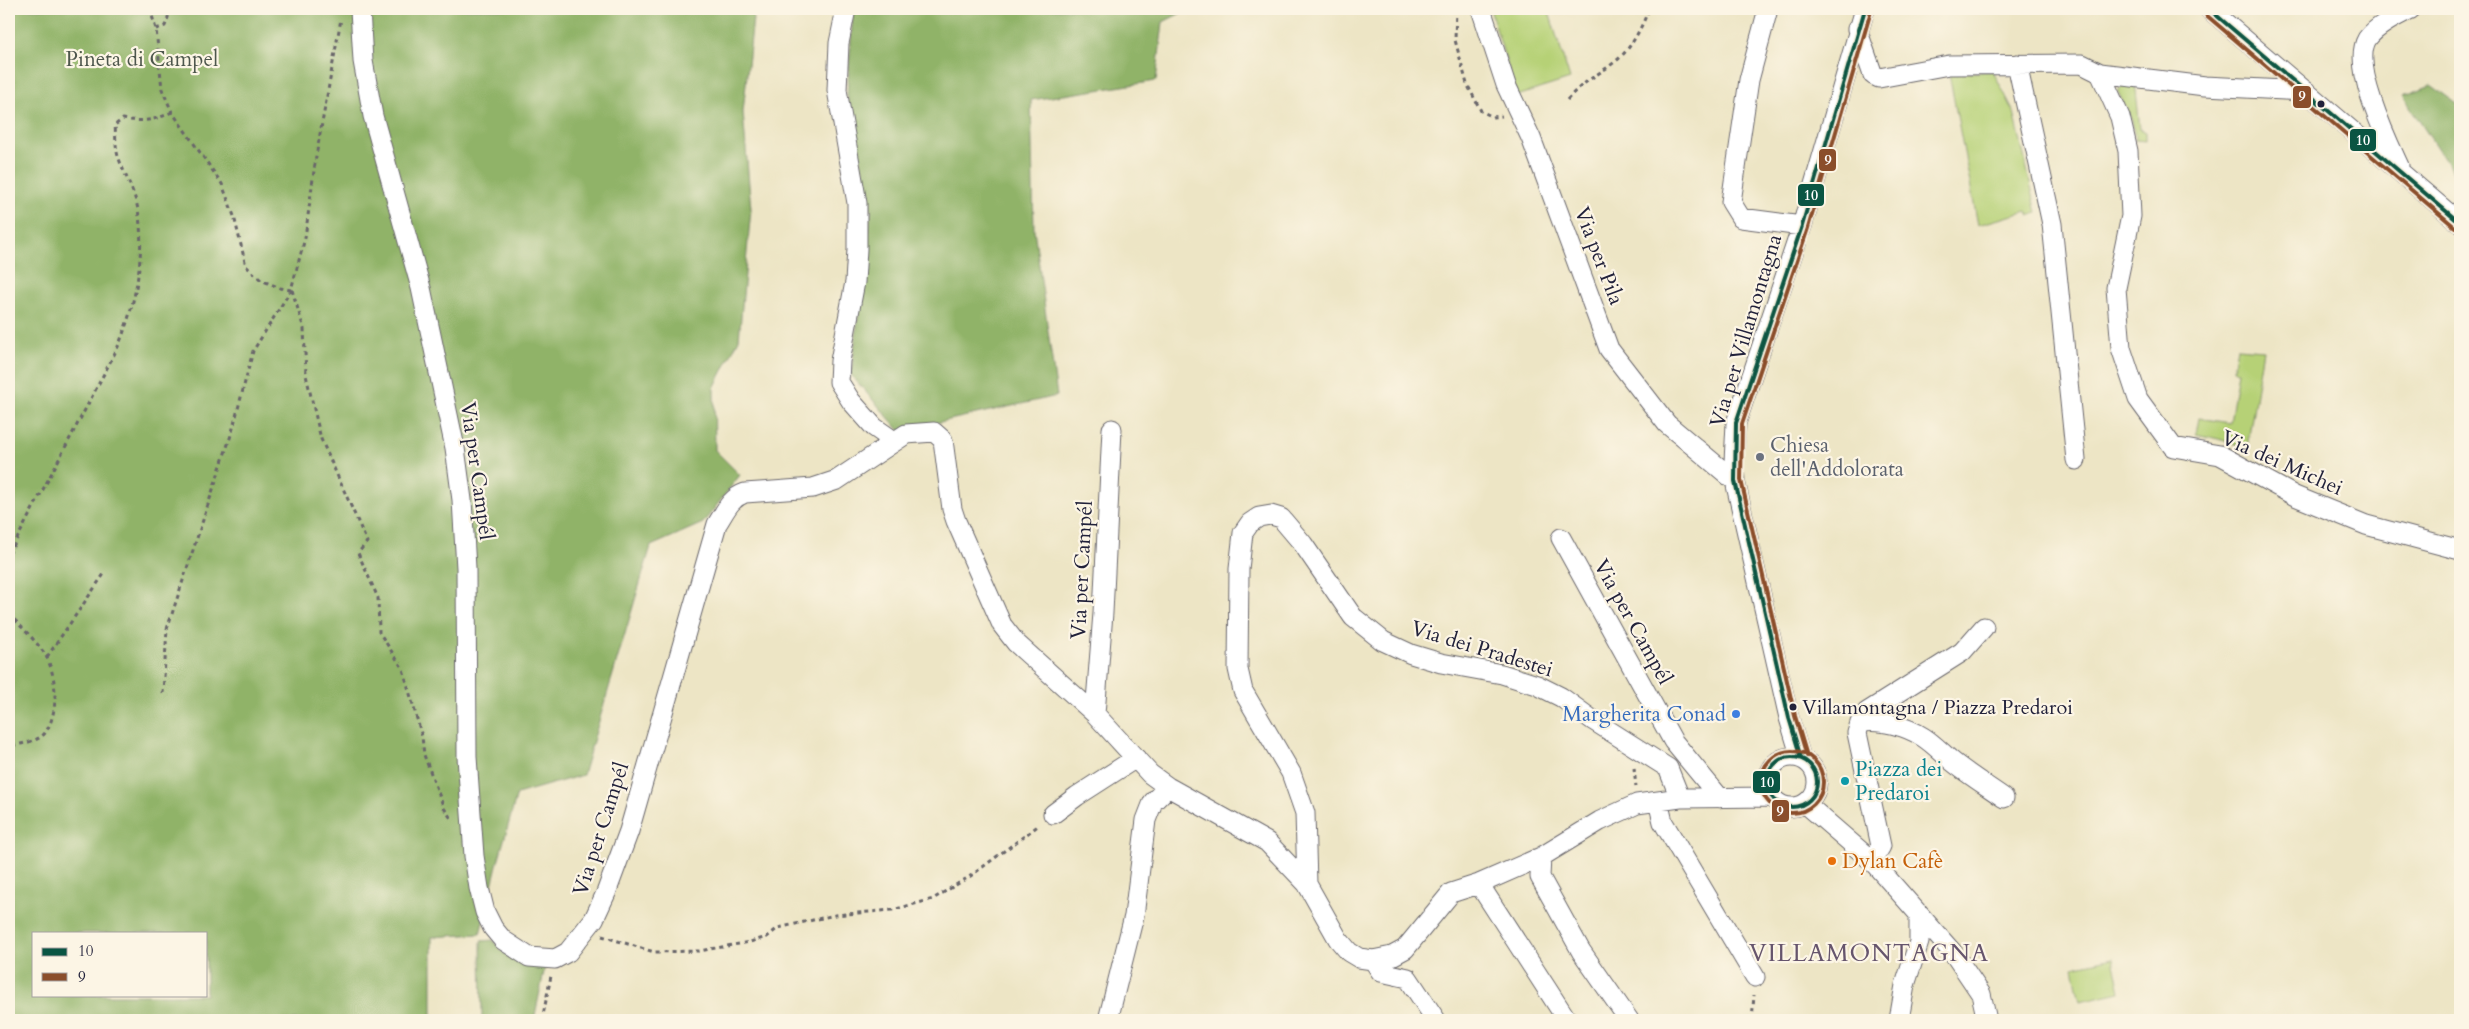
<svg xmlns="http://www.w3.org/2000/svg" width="2469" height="1029" font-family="Cardo,serif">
<rect width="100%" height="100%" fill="#fcf5e5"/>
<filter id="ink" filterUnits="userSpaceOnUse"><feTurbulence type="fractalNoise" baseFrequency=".02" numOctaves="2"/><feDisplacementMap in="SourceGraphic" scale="10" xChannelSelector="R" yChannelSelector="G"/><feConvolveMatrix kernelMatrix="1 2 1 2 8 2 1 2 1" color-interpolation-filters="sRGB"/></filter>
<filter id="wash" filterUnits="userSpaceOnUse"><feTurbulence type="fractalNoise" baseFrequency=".0096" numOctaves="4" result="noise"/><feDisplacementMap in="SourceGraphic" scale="20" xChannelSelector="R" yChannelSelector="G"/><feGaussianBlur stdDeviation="1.12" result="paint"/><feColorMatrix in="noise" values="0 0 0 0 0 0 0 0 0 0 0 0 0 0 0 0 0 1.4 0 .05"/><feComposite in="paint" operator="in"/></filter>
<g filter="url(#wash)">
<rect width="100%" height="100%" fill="#ede5c5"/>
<path fill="#b6d176" stroke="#6c7a58" d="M1490 9H1548L1570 79 1517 96Z
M1993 71 2014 112 2037 213 2029 216 2027 211 1978 225 1949 74Z
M2135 81 2140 129 2146 132V141L2135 140 2132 120 2118 92 2122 85Z
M2237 348 2263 350 2247 448 2223 440 2196 434 2199 418 2230 423 2238 371 2233 370Z
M2113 958 2120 992 2080 1001 2073 967Z"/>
<path fill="#90b367" stroke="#596a51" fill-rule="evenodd" d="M9 9H754L743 112 751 209 739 339 714 388 715 450 740 475 703 523 651 546 583 775 517 794 497 865 480 934 432 937V1020H9ZM34 933H206V995H34Z
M860 9H1189L1163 22 1156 81 1031 100 1034 229 1057 396 900 431 851 375 871 210 847 95 853 13Z
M2431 85 2460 106V183L2403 96Z
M493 940C506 960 523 963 545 967L534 1020H482L481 941Z"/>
</g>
<g filter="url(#ink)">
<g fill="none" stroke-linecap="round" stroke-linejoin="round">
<g stroke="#69666b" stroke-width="21">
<path id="minor" d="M360 9 363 61 373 116 421 288 455 448 462 500 466 568 467 757 474 856 479 888 485 912 493 928 503 940 529 957 555 959 568 952 594 919 606 893 629 831 717 524C725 512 730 498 745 493L813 488 837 480 906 434 934 432 943 440 952 509 956 521 1002 625 1016 643 1095 714 1150 774 1168 787 1267 842 1307 884 1338 939 1349 952 1359 958 1373 960 1392 956 1405 949 1451 893 1479 884 1541 857 1600 821 1637 804 1680 798 1771 797
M846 9 839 43 837 90 857 203V249L855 282 840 361 839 382 851 401 874 427 894 441
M1481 9 1506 85 1531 138 1609 349 1667 424 1735 481
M1768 9 1749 80 1731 202 1741 218 1802 226
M2209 9 2460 223
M1857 29 1873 75 1879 78 1949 65 2082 64 2100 73
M2017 64 2052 224 2076 460
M2306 91 2205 86 2100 73 2120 117 2128 151 2131 216 2116 288 2121 348 2138 399 2173 447 2220 455 2295 496 2366 525 2460 550
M2399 166C2387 140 2351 66 2367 39 2376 26 2397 16 2411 9
M1561 538 1673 741 1720 798
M1095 714 1103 613 1112 429
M1860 723C1878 718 1908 727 1923 737 1934 744 1943 754 1953 762 1969 775 1987 786 2004 798
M1767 782a25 25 0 1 1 50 0a25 25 0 1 1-50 0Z
M1801 758 1789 718 1735 481 1734 462 1736 423 1802 226 1865 9
M1658 801 1663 822 1755 977
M1806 804 1872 861 1954 954 1981 994 1987 1020
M1053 814 1077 796 1136 758
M1541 857 1540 877 1581 951 1629 1020
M1872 861 1881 846 1857 733 1860 723 1867 712 1962 652 1984 627
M1307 884 1305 813 1291 773 1243 691 1238 669 1239 569 1243 533 1250 523 1259 517 1271 515 1281 518 1303 544 1353 617 1383 641 1411 654 1441 663 1502 674 1537 685 1561 697 1594 721 1668 768 1680 798
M1479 884 1567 1020
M1373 960 1381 972 1408 978 1436 1020
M1108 1020 1134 916 1146 820 1153 802 1168 787
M1899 1020 1905 985 1919 942V916"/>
</g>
<path stroke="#69666b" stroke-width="3" stroke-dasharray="4 4" stroke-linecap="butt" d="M150 9 156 29 162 89 172 112 222 184 234 216 246 266 261 280 280 288 291 290
M1456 9 1455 40 1467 84 1481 111 1493 117 1502 116
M156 29 165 26 171 9
M1567 100C1583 81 1597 76 1616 61 1632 48 1641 28 1649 9
M292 290 304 329 306 375 321 439 367 542 358 553 378 598 379 632 403 669 422 737 424 755 444 808 452 820
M9 554 117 349C135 307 146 255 138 210 135 192 125 176 119 159 115 149 116 136 115 125L123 119C142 122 154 121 172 112
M9 614C20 626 40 644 47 658 57 679 59 713 45 733 38 742 20 744 9 746
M47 657 104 574
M163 693 167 629 232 432 253 351 291 290 305 238 316 156 341 19
M1634 768 1636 787
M602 936 654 952 699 951 750 942 767 937 778 928 835 915 892 910 933 899 972 875 1039 825
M542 1020 551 976
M1752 1020 1754 995"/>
<use href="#minor" stroke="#fff" stroke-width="19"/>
<g stroke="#fcf5e5" stroke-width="8">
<path id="bus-1" d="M2209 9 2460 223
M1767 782a25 25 0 1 1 50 0a25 25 0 1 1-50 0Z
M1801 758 1789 718 1735 481 1736 423 1802 226 1865 9"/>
</g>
<g stroke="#fcf5e5" stroke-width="8">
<path id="bus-2" d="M2205 14 2456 228
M1761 782a31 31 0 1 1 62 0a31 31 0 1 1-62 0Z
M1807 756 1795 716 1741 480 1742 424 1808 228 1871 11"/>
</g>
<use href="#bus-1" stroke="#0a5543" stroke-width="4"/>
<use href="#bus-2" stroke="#8b4e2b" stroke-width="4"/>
</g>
</g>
<g fill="#22223b" stroke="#fcf5e5" stroke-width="2">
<circle cx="2321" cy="104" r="4.5"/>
<circle cx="1793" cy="707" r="4.5"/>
</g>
<circle fill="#6b7280" stroke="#fcf5e5" stroke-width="2" cx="1760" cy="457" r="5"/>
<circle fill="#3f7fe0" stroke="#fcf5e5" stroke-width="2" cx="1736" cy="714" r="5"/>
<circle fill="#0f9aa8" stroke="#fcf5e5" stroke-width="2" cx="1845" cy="781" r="5"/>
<circle fill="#e8710a" stroke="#fcf5e5" stroke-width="2" cx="1832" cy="861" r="5"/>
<g text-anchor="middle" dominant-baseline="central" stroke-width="4.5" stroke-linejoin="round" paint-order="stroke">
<g font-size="20" fill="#22223b" stroke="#fcf5e5" text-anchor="start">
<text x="1802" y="707">Villamontagna / Piazza Predaroi</text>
</g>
<g font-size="21" fill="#4e574d" stroke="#fcf5e5">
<text x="142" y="59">Pineta di Campel</text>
</g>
<g font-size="21" fill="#22223b" stroke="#fcf5e5">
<text transform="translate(1599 256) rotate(69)">Via per Pila</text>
<text transform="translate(1746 331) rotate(-73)">Via per Villamontagna</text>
<text transform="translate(2282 463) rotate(24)">Via dei Michei</text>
<text transform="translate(477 471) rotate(82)">Via per Campél</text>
<text transform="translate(1082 570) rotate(-87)">Via per Campél</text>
<text transform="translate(1633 622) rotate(61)">Via per Campél</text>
<text transform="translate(1482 649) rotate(17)">Via dei Pradestei</text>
<text transform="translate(601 829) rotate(-72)">Via per Campél</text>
</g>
<g font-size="21" fill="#5b616d" stroke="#fcf5e5" text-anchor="start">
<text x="1770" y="445">Chiesa<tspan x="1770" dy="24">dell'Addolorata</tspan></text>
</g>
<g font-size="21" fill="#366cbe" stroke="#fcf5e5" text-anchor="end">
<text x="1726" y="714">Margherita Conad</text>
</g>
<g font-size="21" fill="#0d838f" stroke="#fcf5e5" text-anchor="start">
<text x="1855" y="769">Piazza dei<tspan x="1855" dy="24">Predaroi</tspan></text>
</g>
<g font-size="21" fill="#c56008" stroke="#fcf5e5" text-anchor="start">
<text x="1842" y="861">Dylan Cafè</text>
</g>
<g font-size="24" letter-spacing="1" fill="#66556d" stroke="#fcf5e5">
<text x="1869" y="953">VILLAMONTAGNA</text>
</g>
</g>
<g stroke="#fcf5e5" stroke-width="2">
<rect x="2292" y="85" width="20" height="24" rx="5" fill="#8b4e2b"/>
<rect x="2349" y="128" width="28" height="24" rx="5" fill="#0a5543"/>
<rect x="1818" y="148" width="19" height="24" rx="5" fill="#8b4e2b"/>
<rect x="1797" y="183" width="28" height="24" rx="5" fill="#0a5543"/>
<rect x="1752" y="770" width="29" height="24" rx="5" fill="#0a5543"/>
<rect x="1771" y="799" width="19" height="24" rx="5" fill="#8b4e2b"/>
</g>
<g font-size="14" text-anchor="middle" font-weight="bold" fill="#fff">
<text x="2302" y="101">9</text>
<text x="2363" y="145">10</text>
<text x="1828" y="165">9</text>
<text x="1811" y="200">10</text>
<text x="1767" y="787">10</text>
<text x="1780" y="816">9</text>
</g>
<rect width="2469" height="1029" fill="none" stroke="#fcf5e5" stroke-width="30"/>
<rect x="32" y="932" width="175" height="65" fill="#fcf5e5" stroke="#a5a1a1"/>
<rect x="42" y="948" width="25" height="8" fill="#0a5543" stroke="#a5a1a1"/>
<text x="78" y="956" font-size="15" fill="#22223b">10</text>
<rect x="42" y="973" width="25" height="8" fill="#8b4e2b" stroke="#a5a1a1"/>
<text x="78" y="982" font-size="15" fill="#22223b">9</text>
</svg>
